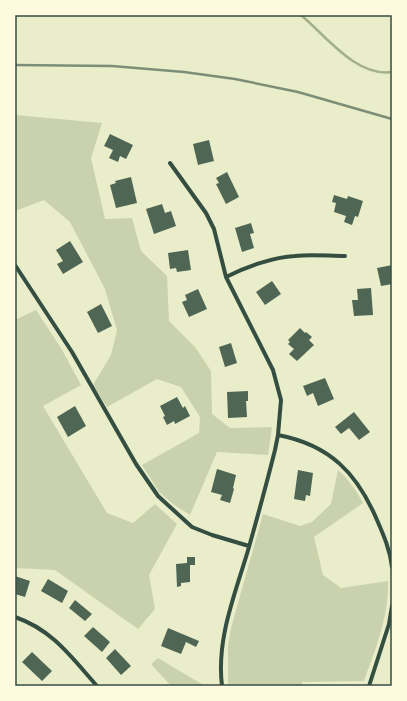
<svg xmlns="http://www.w3.org/2000/svg" width="407" height="701" font-family="Figtree,sans-serif">
<rect width="100%" height="100%" fill="#e9edc9"/>
<path fill="#cad2ad" d="M15 115 102 123 91 158 105 219 132 218 141 251 167 276 169 321 195 347 211 371 212 414 230 428 272 427 268 455 217 452 190 515 173 504 159 492 142 465 199 433 200 417 181 387 157 379 107 407 93 385 111 355 117 330 105 289 70 222 44 200 15 211Z
M36 310 61 348 81 385 43 406 107 513 133 523 155 504 177 524 149 575 155 609 138 629 55 570 15 568V320Z
M338 470C349 480 356 490 363 503L314 537 323 575 341 588 388 581C389 616 376 648 364 681L302 682V686H228V646L231 628 263 514 300 526 312 522 331 504Z
M158 658 205 686H171L151 664Z"/>
<g fill="none" stroke-linecap="round" stroke-linejoin="round">
<path stroke="#a3b18a" stroke-width="2.5" d="M301 15C326 36 356 77 392 72"/>
</g>
<path fill="#4f6655" d="M110 134 133 145 126 159 120 156 118 162 109 158 113 150 104 146Z
M209 140 214 161 198 165 193 144Z
M227 172 239 197 226 204 216 184 219 183 216 178Z
M131 177 137 203 116 208 110 185 116 183 115 181Z
M334 195 347 199 348 196 363 201 358 217 355 216 352 225 344 222 346 216 334 212 336 203 332 202Z
M162 204 165 213 171 211 176 226 154 234 146 209Z
M251 223 254 233 250 234 254 248 242 252 235 228Z
M70 241 83 262 63 274 57 264 63 261 56 250Z
M188 250 191 270 177 272 176 268 170 269 168 253Z
M392 265V284L381 286 377 268Z
M272 281 281 294 265 305 256 292Z
M371 288 373 315 354 316 352 300H358L357 289Z
M198 289 207 309 189 317 182 302 187 300 185 295Z
M101 304 112 326 98 333 87 312Z
M300 328 305 333 306 332 312 337 309 340 314 345 297 361 289 354 294 349 288 344 290 342 288 340Z
M231 343 237 363 225 367 219 347Z
M325 378 334 399 318 406 313 393 307 396 303 386Z
M248 391V401H246L247 417 228 418 227 392Z
M177 397 183 408 185 406 190 416 175 424 174 421 167 425 163 417 165 416 160 406Z
M75 406 86 426 68 437 57 417Z
M354 412 370 432 359 440 349 428 341 434 335 427Z
M217 469 236 475 233 488 234 489 230 503 220 500 222 495 211 492Z
M298 470 313 473 310 496 306 495 305 501 294 499Z
M187 557H195V565H190V582L181 583V586L177 587 176 564 187 563Z
M15 576 30 581 25 597 15 594Z
M48 579 68 591 62 603 41 591Z
M75 600 92 614 85 621 69 608Z
M93 627 110 642 102 652 84 636Z
M168 628 199 641 196 647 186 642 181 654 161 646Z
M115 649 131 666 121 675 106 658Z
M32 652 52 671 42 681 22 662Z"/>
<g fill="none" stroke-linecap="round" stroke-linejoin="round">
<path stroke="#344e41" stroke-width="4" d="M170 163 206 213 214 229 226 277 273 370 281 400 278 435 275 450C267 482 258 515 249 547 236 592 216 638 222 686
M15 265 72 352 136 464 158 496 192 527 212 535 249 546
M226 277C245 267 274 257 295 256 311 254 329 256 345 256
M278 435C330 445 357 473 377 520 384 536 390 550 392 567
M15 617C53 630 72 658 97 686
M369 686 389 624 392 606"/>
<path stroke="#7c8e77" stroke-width="2.5" d="M15 65 112 66 184 72 235 79 298 92 392 119"/>
</g>
<rect width="407" height="701" fill="none" stroke="#fefae0" stroke-width="32"/>
<rect x="16" y="16" width="375" height="669" fill="none" stroke="#344e41" stroke-width="1.5"/>
</svg>
